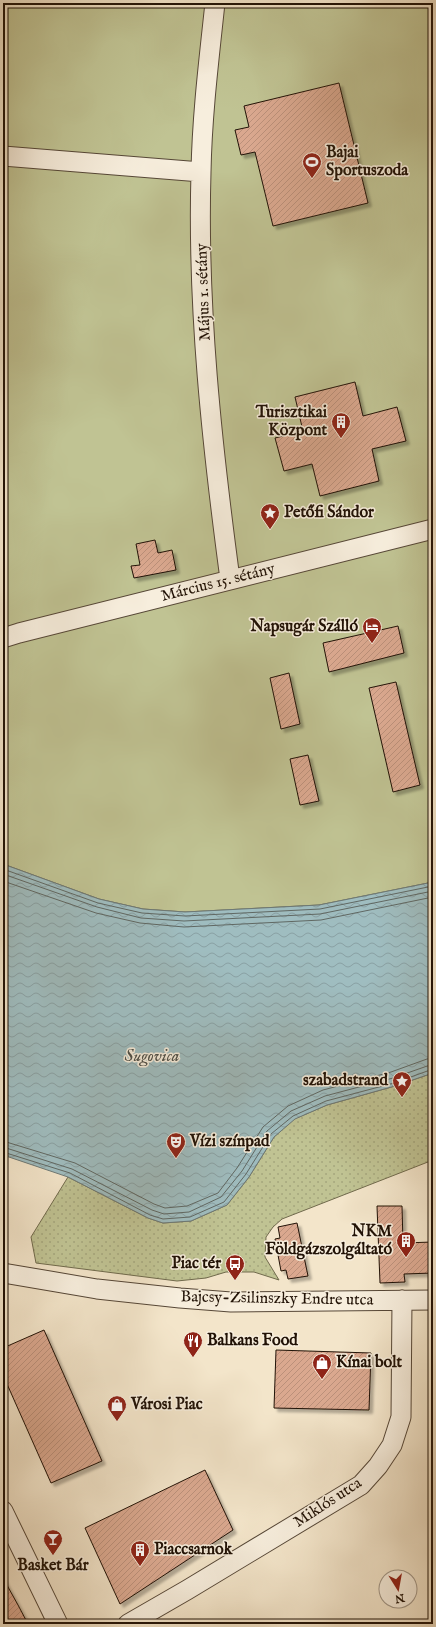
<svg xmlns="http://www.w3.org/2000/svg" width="436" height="1627" font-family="'IM FELL English',serif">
<defs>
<pattern id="grass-dots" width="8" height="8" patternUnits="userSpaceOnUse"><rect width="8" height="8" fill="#c0c393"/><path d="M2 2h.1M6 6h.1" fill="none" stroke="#a5a67d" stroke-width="1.8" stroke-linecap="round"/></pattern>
<pattern id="water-waves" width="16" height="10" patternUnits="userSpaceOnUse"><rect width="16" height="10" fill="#9fbdc0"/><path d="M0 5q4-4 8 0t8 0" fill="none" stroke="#89a1a4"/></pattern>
<pattern id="building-hatch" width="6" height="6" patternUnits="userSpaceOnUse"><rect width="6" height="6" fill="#daa88f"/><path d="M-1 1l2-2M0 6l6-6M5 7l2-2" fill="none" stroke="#bb907a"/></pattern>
<filter id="shadow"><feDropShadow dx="3.5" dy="3.5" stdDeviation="1" flood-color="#0004"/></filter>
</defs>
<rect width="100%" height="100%" fill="#f3e5ca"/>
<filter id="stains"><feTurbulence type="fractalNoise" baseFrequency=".005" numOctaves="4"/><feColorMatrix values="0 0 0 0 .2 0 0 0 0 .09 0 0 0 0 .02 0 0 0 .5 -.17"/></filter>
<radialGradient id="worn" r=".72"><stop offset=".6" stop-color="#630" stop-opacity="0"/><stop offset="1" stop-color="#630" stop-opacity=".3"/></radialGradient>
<path fill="url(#grass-dots)" stroke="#706a4c" d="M433 1073V1160L282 1219 273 1227 266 1237 265 1257 279 1280 254 1272H226L206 1278 177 1281 36 1263 31 1237 68 1177 148 1218 163 1223 191 1221 227 1205 249 1177 274 1137 294 1119 327 1105 395 1086Z"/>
<path fill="#c0c393" stroke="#706a4c" d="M3 3H433V882L319 905 185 912 143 909 99 899 3 864Z"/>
<path fill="url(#water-waves)" stroke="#6d7976" d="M3 864 99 899 143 909 185 912 319 905 433 882V1073L395 1086 327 1105 295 1119 274 1137 249 1177 227 1205 191 1221 163 1223 148 1218 68 1177 3 1155Z"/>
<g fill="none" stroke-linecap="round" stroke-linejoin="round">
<path stroke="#606863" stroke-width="1" d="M3 869 98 903 142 913 185 916 320 909 433 886
M3 874 97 907 141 918 184 921 320 914 433 891
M3 881 96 913 140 923 184 927 321 920 433 897
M3 1141 75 1163 154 1204 165 1208 187 1206 218 1193 237 1168 263 1127 288 1106 323 1090 391 1072 427 1059 433 1058
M3 1147 72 1169 152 1210 164 1214 189 1212 221 1197 242 1171 267 1131 291 1111 325 1096 393 1078 433 1064
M3 1152 70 1173 150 1215 163 1219 190 1217 224 1202 246 1174 271 1134 293 1116 326 1101 394 1083 433 1069"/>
</g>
<path fill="url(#building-hatch)" stroke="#211206" filter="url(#shadow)" d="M339 83 368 203 273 226 255 152 241 155 235 130 249 127 244 106Z
M355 382 363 416 397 407 406 441 372 449 379 481 320 496 312 464 284 471 275 438 303 431 295 397Z
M155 540 158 553 172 550 176 570 134 578 131 566 140 565 136 544Z
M398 626 404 653 329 672 323 643Z
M289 673 300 724 281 729 270 678Z
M396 682 420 785 393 792 369 688Z
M308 755 319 801 300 805 290 759Z
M377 1206H402L403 1243 433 1242V1273L404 1274 405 1282 380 1283Z
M297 1223 308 1276 288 1279 286 1270 281 1271 275 1239 280 1238 278 1227Z
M44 1330 102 1461 51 1483 3 1375V1348Z
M276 1350 371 1353 369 1410 274 1408Z
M205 1470 233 1530 120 1604 85 1528Z
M3 1578 18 1605 28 1624H3Z"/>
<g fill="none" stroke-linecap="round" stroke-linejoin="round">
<g stroke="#564737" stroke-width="21">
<path id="minor" d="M215 3C209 59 202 116 201 172 197 308 212 445 230 579
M3 156 201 172
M3 638 19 633 433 529
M3 1273 97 1289 180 1298 231 1302 433 1300
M3 1511 58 1624
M128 1624 187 1590 361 1485 378 1466 392 1445 401 1417 402 1300"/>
</g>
<use href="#minor" stroke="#f7eedd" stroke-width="19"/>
</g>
<defs>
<g id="stadium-pin" transform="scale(1)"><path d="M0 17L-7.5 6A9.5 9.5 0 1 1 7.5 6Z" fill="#8f2418" stroke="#f7eedd"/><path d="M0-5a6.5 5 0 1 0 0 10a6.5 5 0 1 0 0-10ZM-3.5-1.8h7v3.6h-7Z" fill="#fff"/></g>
<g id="building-pin" transform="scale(1)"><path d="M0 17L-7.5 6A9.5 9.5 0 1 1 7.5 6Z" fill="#8f2418" stroke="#f7eedd"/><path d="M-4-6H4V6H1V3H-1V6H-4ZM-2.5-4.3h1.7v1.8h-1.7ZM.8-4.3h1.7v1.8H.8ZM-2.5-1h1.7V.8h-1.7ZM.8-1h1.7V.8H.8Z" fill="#fff"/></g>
<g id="sight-pin" transform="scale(1)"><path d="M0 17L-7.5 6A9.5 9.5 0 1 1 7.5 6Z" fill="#8f2418" stroke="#f7eedd"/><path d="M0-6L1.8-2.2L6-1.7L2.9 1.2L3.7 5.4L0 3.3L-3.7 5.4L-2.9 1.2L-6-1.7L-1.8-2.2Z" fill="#fff"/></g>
<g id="hotel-pin" transform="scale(1)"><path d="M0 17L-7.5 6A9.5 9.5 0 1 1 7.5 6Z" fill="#8f2418" stroke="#f7eedd"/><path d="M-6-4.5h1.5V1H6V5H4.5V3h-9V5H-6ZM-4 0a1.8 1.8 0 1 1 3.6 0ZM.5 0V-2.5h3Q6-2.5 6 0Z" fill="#fff"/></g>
<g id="theatre-pin" transform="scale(1)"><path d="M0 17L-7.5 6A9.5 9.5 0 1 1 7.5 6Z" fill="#8f2418" stroke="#f7eedd"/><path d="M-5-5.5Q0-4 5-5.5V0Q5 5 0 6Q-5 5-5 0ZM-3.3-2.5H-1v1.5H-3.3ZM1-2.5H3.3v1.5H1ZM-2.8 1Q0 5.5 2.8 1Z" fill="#fff"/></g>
<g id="bus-pin" transform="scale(1)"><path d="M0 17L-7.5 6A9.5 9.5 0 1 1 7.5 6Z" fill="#8f2418" stroke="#f7eedd"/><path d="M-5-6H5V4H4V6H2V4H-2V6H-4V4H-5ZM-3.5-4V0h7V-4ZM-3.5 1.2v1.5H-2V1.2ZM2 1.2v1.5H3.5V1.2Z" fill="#fff"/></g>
<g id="restaurant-pin" transform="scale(1)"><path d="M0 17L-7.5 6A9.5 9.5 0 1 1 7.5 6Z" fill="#8f2418" stroke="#f7eedd"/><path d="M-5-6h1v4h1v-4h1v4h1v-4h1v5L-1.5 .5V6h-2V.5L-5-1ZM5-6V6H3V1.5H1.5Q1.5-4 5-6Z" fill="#fff"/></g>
<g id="shop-pin" transform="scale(1)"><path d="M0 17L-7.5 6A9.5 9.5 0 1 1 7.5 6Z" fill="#8f2418" stroke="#f7eedd"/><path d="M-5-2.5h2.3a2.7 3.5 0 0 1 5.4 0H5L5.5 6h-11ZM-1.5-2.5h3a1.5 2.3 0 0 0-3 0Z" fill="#fff"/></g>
<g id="bar-pin" transform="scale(1)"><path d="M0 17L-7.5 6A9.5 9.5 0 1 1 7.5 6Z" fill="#8f2418" stroke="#f7eedd"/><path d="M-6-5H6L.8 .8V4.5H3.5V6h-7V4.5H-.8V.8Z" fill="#fff"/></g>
</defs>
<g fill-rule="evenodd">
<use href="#stadium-pin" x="312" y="162"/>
<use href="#building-pin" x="341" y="422"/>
<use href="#sight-pin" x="270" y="513"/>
<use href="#hotel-pin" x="372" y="627"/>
<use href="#sight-pin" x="402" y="1081"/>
<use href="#theatre-pin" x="176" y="1142"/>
<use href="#building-pin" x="406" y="1241"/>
<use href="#bus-pin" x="235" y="1264"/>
<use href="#restaurant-pin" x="193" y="1341"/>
<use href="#shop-pin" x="322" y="1363"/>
<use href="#shop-pin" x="117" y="1405"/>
<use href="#bar-pin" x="53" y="1539"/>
<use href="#building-pin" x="140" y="1550"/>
</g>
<g text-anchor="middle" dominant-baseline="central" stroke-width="3" stroke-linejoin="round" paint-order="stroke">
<g font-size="16" font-weight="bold" fill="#211206" stroke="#f7eedd" text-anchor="start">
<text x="326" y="153">Bajai<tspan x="326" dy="18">Sportuszoda</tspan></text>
<text x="327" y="413" text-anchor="end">Turisztikai<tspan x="327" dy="18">Központ</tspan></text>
<text x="284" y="513">Petőfi Sándor</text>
<text x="358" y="627" text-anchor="end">Napsugár Szálló</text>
<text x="388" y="1081" text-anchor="end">szabadstrand</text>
<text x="190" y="1142">Vízi színpad</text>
<text x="392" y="1232" text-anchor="end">NKM<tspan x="392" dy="18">Földgázszolgáltató</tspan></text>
<text x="221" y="1264" text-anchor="end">Piac tér</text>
<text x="207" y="1341">Balkans Food</text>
<text x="336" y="1363">Kínai bolt</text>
<text x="131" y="1405">Városi Piac</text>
<text x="154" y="1550">Piaccsarnok</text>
<text x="53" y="1566" text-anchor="middle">Basket Bár</text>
</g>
<g font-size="16" fill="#211206" stroke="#f7eedd">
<text transform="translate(204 292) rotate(-92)">Május 1. sétány</text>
<text transform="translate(218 583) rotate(-14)">Március 15. sétány</text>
<text transform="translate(277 1299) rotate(1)">Bajcsy-Zsilinszky Endre utca</text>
<text transform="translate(328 1503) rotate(-33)">Miklós utca</text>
</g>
<g font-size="17" font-style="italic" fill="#4d4e47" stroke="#f7eedd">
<text x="152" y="1056">Sugovica</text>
</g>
</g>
<rect width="436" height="1627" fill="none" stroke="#f3e5ca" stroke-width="16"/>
<rect x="4" y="4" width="428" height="1619" fill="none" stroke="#211206" stroke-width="2"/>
<rect x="8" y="8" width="420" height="1611" fill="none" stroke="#211206"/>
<g transform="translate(398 1589) rotate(169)"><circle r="19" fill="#f7eedd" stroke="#a19687"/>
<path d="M0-3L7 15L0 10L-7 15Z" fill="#8f2418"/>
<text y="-6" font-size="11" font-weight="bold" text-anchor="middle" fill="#211206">N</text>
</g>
<rect width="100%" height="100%" filter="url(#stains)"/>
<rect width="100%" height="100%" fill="url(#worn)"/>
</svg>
